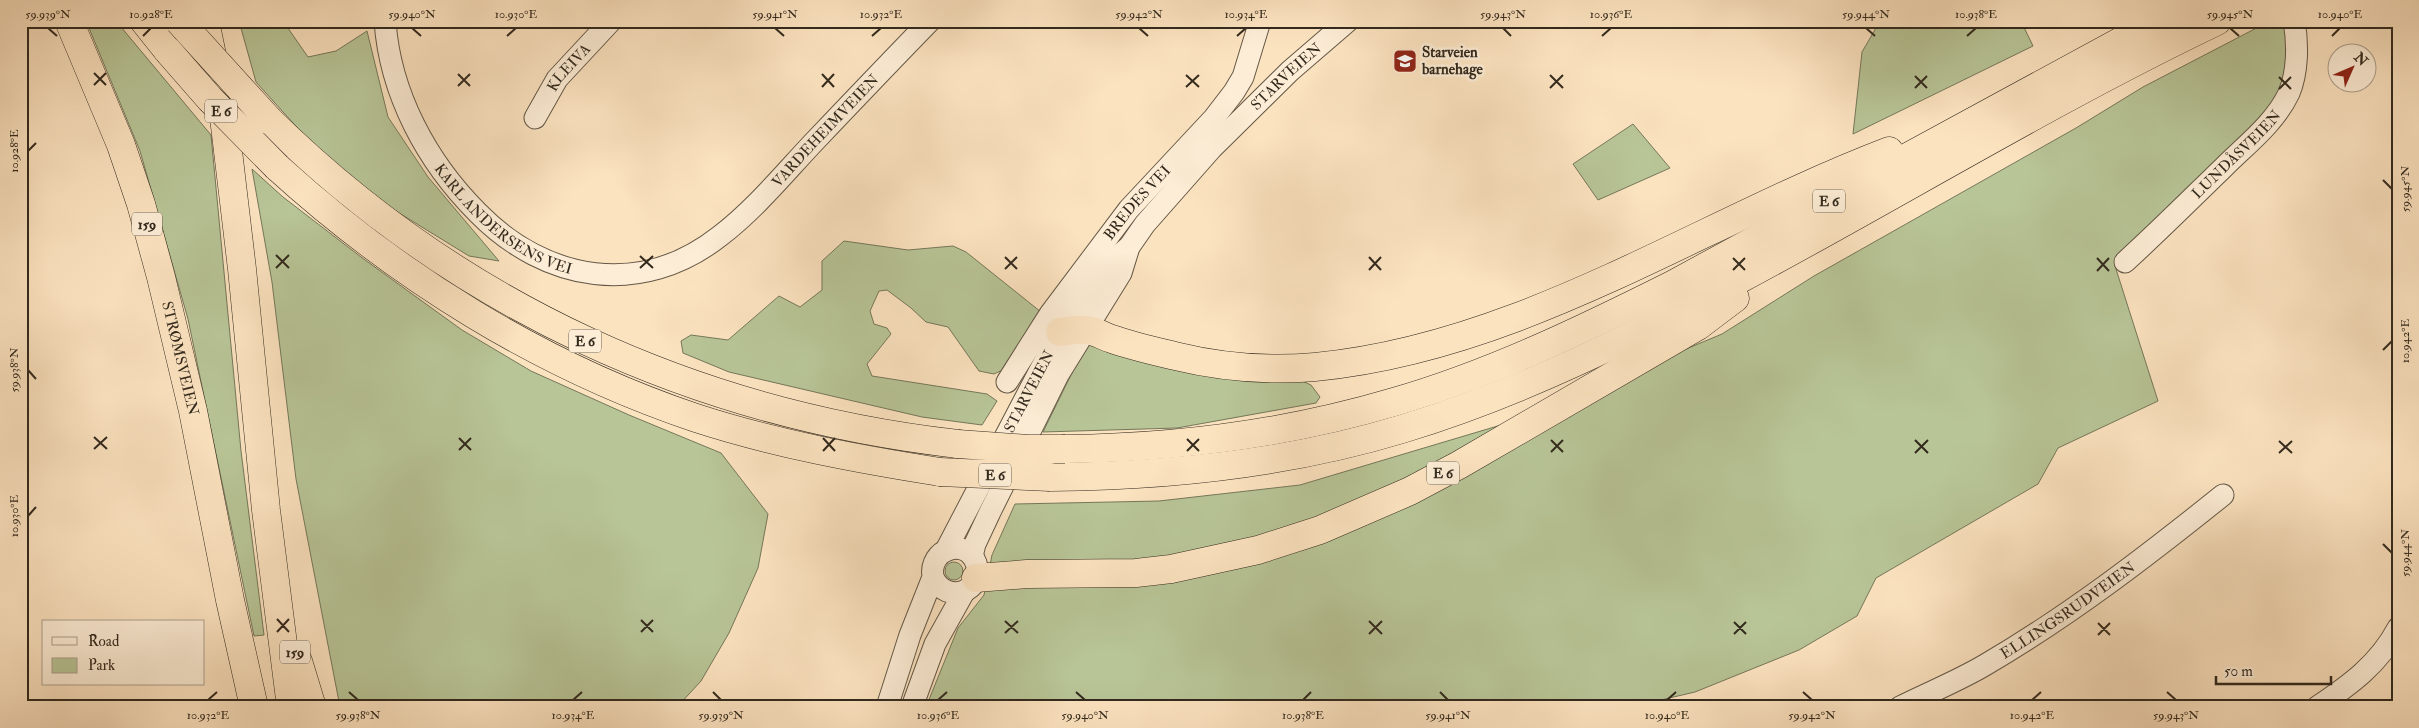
<svg xmlns="http://www.w3.org/2000/svg" width="2419" height="728" font-family="'IM FELL Double Pica',serif">
<rect width="100%" height="100%" fill="#fce3c0"/>
<filter id="stains"><feTurbulence type="fractalNoise" baseFrequency=".004" numOctaves="4"/><feColorMatrix values="0 0 0 0 .2 0 0 0 0 .09 0 0 0 0 .02 0 0 0 .5 -.17"/></filter>
<radialGradient id="worn" r=".72"><stop offset=".6" stop-color="#630" stop-opacity="0"/><stop offset="1" stop-color="#630" stop-opacity=".3"/></radialGradient>
<path fill="#b8c597" stroke="#75775a" d="M107 21H116L211 135 241 451 264 635 254 636 188 319 140 151 89 28Z
M239 21H283L308 57 336 51 367 31 388 117 428 177 499 261 469 256 365 192 330 164 256 82Z
M1880 21H2021L2033 46 1853 134 1862 52Z
M2270 21H2282C2293 50 2291 63 2285 92L2115 266 2158 401 2058 448 2038 484 1876 578 1857 616 1799 650 1695 692 1631 707H1028L1013 700 1002 707H926L958 628 984 595 992 555 1015 504 1159 501 1300 485 1511 422 1722 334 1814 276 2076 128 2143 87Z
M1633 124 1670 168 1598 200 1573 164Z
M252 169 283 197 361 257 462 330 531 371 629 415 721 453 768 514 758 568 729 633 701 681 677 707H340L296 479 272 282Z
M844 241 908 250 953 246 966 252 1041 312 1007 368 994 374 979 371 948 327 926 322 911 308 887 290 879 291 870 311 874 324 887 328 891 334 867 364 872 376 987 394 997 401 982 425 922 417 729 372 683 353 681 341 691 335 728 340 779 296 800 307 822 290V261Z
M1087 342 1300 380 1311 385 1320 397 1316 403 1177 428 1043 432Z
M945 571a9 9 0 1 1 18 0a9 9 0 1 1-18 0Z"/>
<g fill="none" stroke-linecap="round" stroke-linejoin="round">
<g stroke="#645846" stroke-width="23">
<g id="minor">
<path id="s1" d="M385 21C390 94 427 162 478 213 546 282 641 298 720 236 754 210 783 175 812 144 851 103 890 62 930 21"/>
<path id="s2" d="M535 118 557 79 611 21"/>
<path id="s3" d="M2125 262C2159 231 2191 199 2224 167 2247 144 2275 123 2289 93 2298 72 2298 43 2294 21"/>
<path id="s4" d="M1007 382 1050 314 1129 209 1214 118 1234 92 1243 77 1260 21"/>
<path id="s5" d="M946 550 1060 332 1108 264 1129 247"/>
<path id="s6" d="M972 556 975 544 990 512 1058 375 1121 273 1129 247 1145 224 1212 148 1290 71 1348 21"/>
<path d="M887 707 910 635 933 577C928 548 967 537 976 563 986 591 946 606 933 577"/>
<path d="M912 707 935 644 964 592"/>
<path id="s7" d="M1900 707C1928 693 1958 681 1985 665 2069 616 2147 556 2223 495"/>
<path d="M2317 707C2350 685 2379 664 2398 628"/>
</g>
</g>
<g stroke="#32291d" stroke-width="29">
<g id="highway">
<path id="s8" d="M69 21 121 145 141 204 161 277 193 411 230 600 254 707"/>
<path d="M144 21 168 51"/>
<path d="M205 21 223 109 242 269 266 510 291 707"/>
<path d="M269 120C458 306 695 414 958 444"/>
<path d="M277 167C398 277 541 366 696 418 776 444 858 459 940 472"/>
<path d="M1060 332C1069 331 1078 329 1087 330 1095 331 1103 336 1112 339 1132 346 1154 351 1175 356 1220 367 1269 371 1315 367 1523 347 1698 224 1889 151"/>
<path d="M1065 449C1177 448 1286 434 1394 402 1491 374 1582 330 1672 285L2158 21"/>
<path d="M1050 477C1169 476 1287 464 1402 429 1521 393 1631 338 1740 279 1899 194 2054 99 2217 21"/>
<path d="M976 578 1027 574 1136 573 1171 569 1258 550 1320 530 1410 491 1459 465 1698 326 1735 298"/>
<path d="M298 661 312 707"/>
</g>
</g>
<use href="#minor" stroke="#fdedd6" stroke-width="21"/>
<use href="#highway" stroke="#fce3c0" stroke-width="28"/>
<g stroke="#32291d" stroke-width="29" stroke-linecap="butt">
<path id="highway-bridge" d="M179 21 269 120
M168 51 210 99 277 167
M958 444 1028 449H1065
M940 472 1050 477"/>
</g>
<use href="#highway-bridge" stroke="#fce3c0" stroke-width="28"/>
</g>
<path fill="none" stroke="#32291d" stroke-width="2" d="M48 28 57 36M412 28 421 36M775 28 784 36M1139 28 1148 36M1503 28 1511 36M1866 28 1875 36M2230 28 2239 36M143 36 151 28M507 36 516 28M872 36 881 28M1237 36 1246 28M1602 36 1611 28M1967 36 1976 28M2332 36 2340 28M94 73 106 85M458 74 470 86M822 74 834 87M1186 75 1199 87M1550 75 1563 88M1915 76 1927 88M2279 77 2291 89M94 85 106 73M458 86 470 74M822 87 834 74M1186 87 1199 75M1550 88 1563 75M1915 88 1927 76M2279 89 2291 77M28 151 36 143M2383 180 2392 189M276 255 289 268M640 256 653 268M1005 257 1017 269M1369 257 1381 270M1733 258 1745 270M2097 258 2109 271M276 268 289 255M640 268 653 256M1005 269 1017 257M1369 270 1381 257M1733 270 1745 258M2097 271 2109 258M2383 350 2392 341M28 370 36 379M94 437 107 449M459 438 471 450M823 438 835 451M1187 439 1199 451M1551 440 1563 452M1915 440 1928 453M2279 441 2292 453M94 449 107 437M459 450 471 438M823 451 835 438M1187 451 1199 439M1551 452 1563 440M1915 453 1928 440M2279 453 2292 441M28 516 36 507M2383 544 2392 553M277 619 289 632M641 620 653 632M1005 621 1018 633M1369 621 1382 634M1734 622 1746 634M2098 623 2110 635M277 632 289 619M641 632 653 620M1005 633 1018 621M1369 634 1382 621M1734 634 1746 622M2098 635 2110 623M349 692 358 700M713 692 721 700M1076 692 1085 700M1440 692 1448 700M1803 692 1812 700M2167 692 2176 700M208 700 217 692M573 700 582 692M938 700 947 692M1303 700 1311 692M1667 700 1676 692M2032 700 2041 692"/>
<defs>
<g id="school-square" transform="scale(1.25)"><rect x="-9" y="-9" width="18" height="18" rx="4" fill="#8f2418" stroke="#fdedd6"/><path d="M0-5L7-2L0 1L-7-2ZM-4 1L0 2.5L4 1V4Q0 6-4 4Z" fill="#fff"/></g>
</defs>
<g fill-rule="evenodd">
<use href="#school-square" x="1405" y="61"/>
</g>
<g text-anchor="middle" dominant-baseline="central" stroke-width="5" stroke-linejoin="round" paint-order="stroke">
<g fill="#fdedd6" stroke="#6f6454" stroke-width="1">
<rect x="205" y="99.5" width="32" height="23" rx="4"/>
<rect x="1813" y="189.5" width="32" height="23" rx="4"/>
<rect x="132" y="212.5" width="30" height="23" rx="4"/>
<rect x="569" y="329.5" width="32" height="23" rx="4"/>
<rect x="1427" y="461.5" width="32" height="23" rx="4"/>
<rect x="979" y="463.5" width="32" height="23" rx="4"/>
<rect x="280" y="640.5" width="30" height="23" rx="4"/>
</g>
<g font-size="14" font-weight="bold" fill="#32291d">
<text x="221" y="111">E 6</text>
<text x="1829" y="201">E 6</text>
<text x="147" y="224">159</text>
<text x="585" y="341">E 6</text>
<text x="1443" y="473">E 6</text>
<text x="995" y="475">E 6</text>
<text x="295" y="652">159</text>
</g>
<g font-size="15" font-weight="bold" fill="#32291d" stroke="#fdedd6" text-anchor="start">
<text x="1422" y="52">Starveien<tspan x="1422" dy="17">barnehage</tspan></text>
</g>
<g font-size="15" fill="#32291d" stroke="#fdedd6">
<text stroke="none"><textPath href="#s2" startOffset="61">KLEIVA</textPath></text>
<text stroke="none"><textPath href="#s6" startOffset="580">STARVEIEN</textPath></text>
<text stroke="none"><textPath href="#s1" startOffset="635">VARDEHEIMVEIEN</textPath></text>
<text stroke="none"><textPath href="#s3" startOffset="155">LUNDÅSVEIEN</textPath></text>
<text stroke="none"><textPath href="#s4" startOffset="222">BREDES VEI</textPath></text>
<text stroke="none"><textPath href="#s1" startOffset="242">KARL ANDERSENS VEI</textPath></text>
<text stroke="none"><textPath href="#s8" startOffset="356">STRØMSVEIEN</textPath></text>
<text stroke="none"><textPath href="#s5" startOffset="179">STARVEIEN</textPath></text>
<text stroke="none"><textPath href="#s7" startOffset="194">ELLINGSRUDVEIEN</textPath></text>
</g>
</g>
<rect width="2419" height="728" fill="none" stroke="#fce3c0" stroke-width="55"/>
<rect x="42" y="620" width="162" height="65" fill="#fdedd6" stroke="#ac9f8c"/>
<rect x="52" y="637" width="25" height="8" fill="#fdedd6" stroke="#ac9f8c"/>
<text x="88" y="646" font-size="15" fill="#32291d">Road</text>
<rect x="52" y="658" width="25" height="15" fill="#b8c597" stroke="#ac9f8c"/>
<text x="88" y="670" font-size="15" fill="#32291d">Park</text>
<g transform="translate(2352 68) rotate(45)"><circle r="24" fill="#fdedd6" stroke="#ac9f8c"/>
<path d="M0-4L9 19L0 12L-9 19Z" fill="#8f2418"/>
<text y="-8" font-size="14" font-weight="bold" text-anchor="middle" fill="#32291d">N</text>
</g>
<path d="M2216 676v8h115v-8" fill="none" stroke="#32291d" stroke-width="2.5"/>
<text x="2224" y="676" font-size="15" fill="#32291d" stroke="#fdedd6" stroke-width="4" paint-order="stroke">50 m</text>
<rect x="28" y="28" width="2364" height="672" fill="none" stroke="#32291d" stroke-width="2"/>
<g font-size="12" text-anchor="middle" fill="#32291d">
<text x="48" y="18">59.939°N</text>
<text x="151" y="18">10.928°E</text>
<text x="412" y="18">59.940°N</text>
<text x="516" y="18">10.930°E</text>
<text x="775" y="18">59.941°N</text>
<text x="881" y="18">10.932°E</text>
<text x="1139" y="18">59.942°N</text>
<text x="1246" y="18">10.934°E</text>
<text x="1503" y="18">59.943°N</text>
<text x="1611" y="18">10.936°E</text>
<text x="1866" y="18">59.944°N</text>
<text x="1976" y="18">10.938°E</text>
<text x="2230" y="18">59.945°N</text>
<text x="2340" y="18">10.940°E</text>
<text transform="translate(14 151) rotate(-90)" y="4">10.928°E</text>
<text transform="translate(2405 189) rotate(-90)" y="4">59.945°N</text>
<text transform="translate(2405 341) rotate(-90)" y="4">10.942°E</text>
<text transform="translate(14 370) rotate(-90)" y="4">59.938°N</text>
<text transform="translate(14 516) rotate(-90)" y="4">10.930°E</text>
<text transform="translate(2405 553) rotate(-90)" y="4">59.944°N</text>
<text x="208" y="719">10.932°E</text>
<text x="358" y="719">59.938°N</text>
<text x="573" y="719">10.934°E</text>
<text x="721" y="719">59.939°N</text>
<text x="938" y="719">10.936°E</text>
<text x="1085" y="719">59.940°N</text>
<text x="1303" y="719">10.938°E</text>
<text x="1448" y="719">59.941°N</text>
<text x="1667" y="719">10.940°E</text>
<text x="1812" y="719">59.942°N</text>
<text x="2032" y="719">10.942°E</text>
<text x="2176" y="719">59.943°N</text>
</g>
<rect width="100%" height="100%" filter="url(#stains)"/>
<rect width="100%" height="100%" fill="url(#worn)"/>
</svg>
